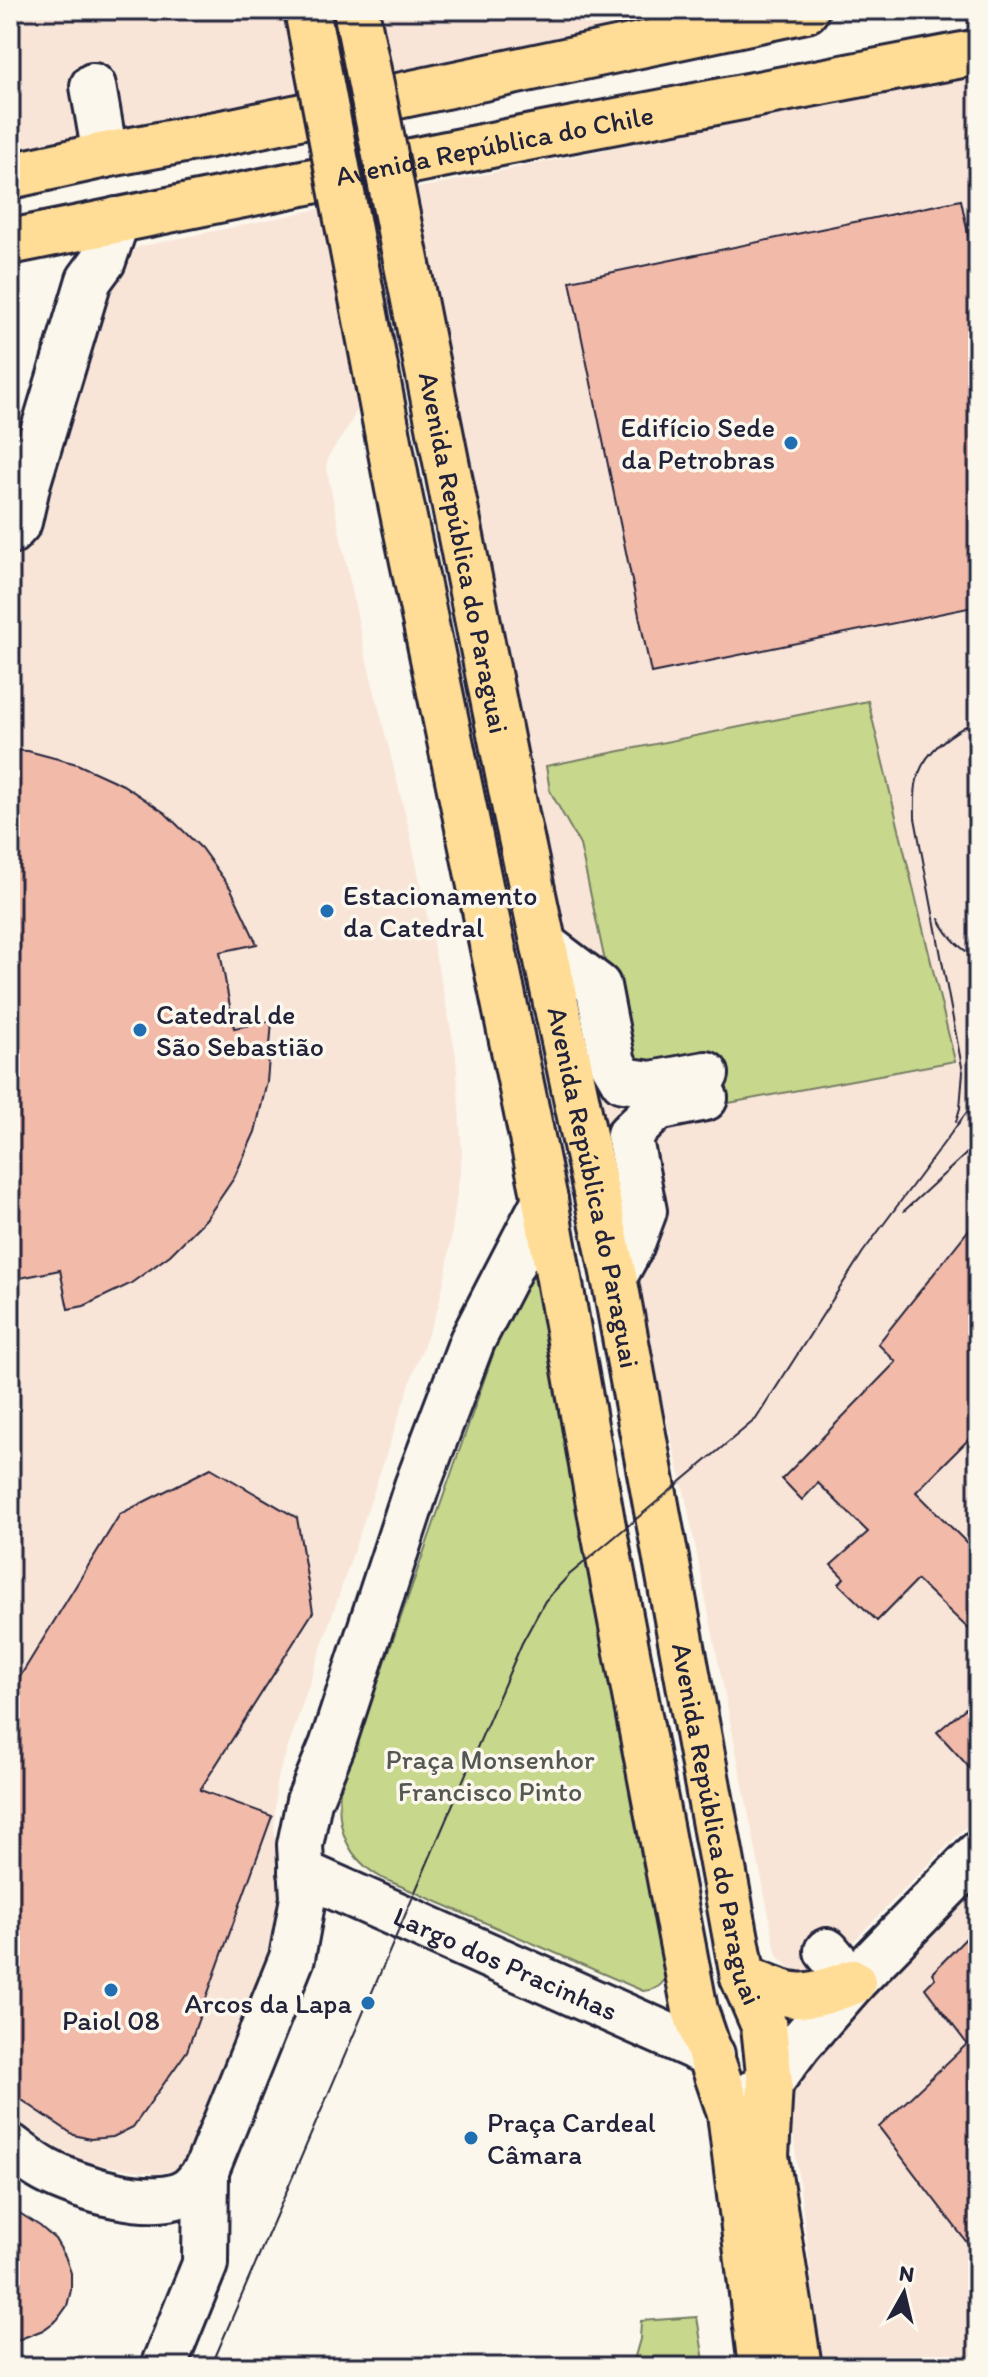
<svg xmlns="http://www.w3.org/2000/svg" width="988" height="2377" font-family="Itim,sans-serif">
<rect width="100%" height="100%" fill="#fbf7ec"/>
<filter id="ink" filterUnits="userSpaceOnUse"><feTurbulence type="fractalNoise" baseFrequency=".0125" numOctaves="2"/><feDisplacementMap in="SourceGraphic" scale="16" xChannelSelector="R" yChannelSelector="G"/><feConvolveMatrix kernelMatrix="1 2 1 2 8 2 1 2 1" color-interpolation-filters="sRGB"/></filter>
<g filter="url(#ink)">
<path fill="#f8e5d8" d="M10 10H282L300 97 10 155Z
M368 10H717L382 79Z
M978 72V1814L836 1959 826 1967 814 1971H801L790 1968 777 1956 685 1495 633 1282 405 191Z
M323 208 362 399 349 426 329 455 326 466 365 653 408 825 448 1015 456 1056 462 1156 447 1268 438 1308 415 1368 276 1783 274 1834 288 1911 185 2164 171 2171 157 2174 83 2162 70 2157 10 2115V556L19 547 96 299 121 260 138 247Z
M978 1890V2367H823L792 2126 796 2083 804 2066Z"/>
<path fill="#c7d78c" stroke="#747c64" stroke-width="2" d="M868 701 955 1061 713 1106 648 1076 626 1059 580 845 550 791 546 766Z
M534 1278 541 1280 666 1976C662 1987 654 1990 643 1991L382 1878C348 1859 336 1830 340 1791L517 1286 526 1279Z
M697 2317 705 2367H632L640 2339 641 2321Z"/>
<path fill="#f2baa9" stroke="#22223b" stroke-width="2" d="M961 200 978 281V606L651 673 570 281Z
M10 750 28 751 77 764 123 785 165 813 201 848 231 889 257 944 220 952 234 1028 272 1021 267 1082 255 1132 234 1178 206 1219 170 1255 130 1284 84 1306 68 1309 60 1270 10 1280Z
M978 1218V1430L916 1492 978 1554V1638L917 1580 877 1621 839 1584 844 1578 831 1565 868 1532 818 1483 802 1500 782 1479 896 1362 878 1344Z
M211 1468 297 1518 313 1612 200 1790 272 1816 187 2051 133 2127 113 2137 90 2139 74 2135 10 2092V1693L120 1514Z
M978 1698V1777L937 1732Z
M978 1926V2257L879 2127 967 2044 925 1988 935 1978 932 1973Z
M10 2207 40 2226 55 2239 65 2256 71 2273V2290L67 2306 57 2320 43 2330 10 2343Z"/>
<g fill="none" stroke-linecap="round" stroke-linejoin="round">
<g stroke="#22223b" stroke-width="50">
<g id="minor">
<path d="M93 86 105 155"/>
<path d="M10 532 19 522 28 482 89 280 103 261 117 220"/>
<path d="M544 945 598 986 613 1063 623 1080 651 1084 706 1074"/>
<path d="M614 1277 631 1246 644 1211 629 1135 657 1108 705 1098"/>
<path id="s1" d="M301 1872 712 2055"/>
<path d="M827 1951 853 1982"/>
<path d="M746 2097 770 2083 799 2044 853 1982 978 1854"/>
<path d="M10 2146C22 2155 33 2164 46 2171 78 2188 157 2213 189 2190 196 2185 201 2177 206 2171L292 1958 303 1898 300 1845 309 1801 332 1746 417 1486 472 1341 545 1200"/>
<path d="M163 2367 205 2264 206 2171"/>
</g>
</g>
<g stroke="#22223b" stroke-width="50">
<g id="major">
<path d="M10 176 105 155 237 130 806 10"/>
<path id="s2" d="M10 242 506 142 978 52"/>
<path id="s3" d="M410 280 516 814 614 1277 743 1977 764 2026 770 2083 766 2156 799 2367"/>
<path d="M361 293 398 489 545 1200 602 1521 695 2010 730 2113 761 2367"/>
<path d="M743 1977C797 1999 798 2002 853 1982"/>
</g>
</g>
<use href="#minor" stroke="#fbf7ec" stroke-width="44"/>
<use href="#major" stroke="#ffdd96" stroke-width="44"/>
<path stroke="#22223b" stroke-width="2" d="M939 919C948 936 960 950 978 958
M956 1122 960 1108 963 1072 915 818C915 806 914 791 917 780 924 750 952 732 978 720
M904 1211 978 1143
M211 2367 522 1643 545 1601 569 1575 756 1419 863 1252 978 1097"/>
<g stroke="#22223b" stroke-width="50" stroke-linecap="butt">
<path id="major-bridge" d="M307 10 361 293
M356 10 410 280"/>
</g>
<use href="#major-bridge" stroke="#ffdd96" stroke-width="44"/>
</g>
</g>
<g fill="#1f6fb2" stroke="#fbf7ec" stroke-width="3">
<circle cx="791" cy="443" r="8"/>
<circle cx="327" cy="911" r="8"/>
<circle cx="140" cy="1030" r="8"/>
<circle cx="111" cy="1990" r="8"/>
<circle cx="368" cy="2003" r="8"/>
<circle cx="471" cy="2138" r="8"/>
</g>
<g text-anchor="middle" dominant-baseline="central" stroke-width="7" stroke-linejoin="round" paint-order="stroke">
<g font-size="28" fill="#22223b" stroke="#fbf7ec">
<text stroke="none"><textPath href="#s2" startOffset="494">Avenida República do Chile</textPath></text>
<text stroke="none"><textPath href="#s3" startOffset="278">Avenida República do Paraguai</textPath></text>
<text stroke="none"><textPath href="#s3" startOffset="926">Avenida República do Paraguai</textPath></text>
<text stroke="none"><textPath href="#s3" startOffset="1574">Avenida República do Paraguai</textPath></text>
<text stroke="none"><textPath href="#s1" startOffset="224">Largo dos Pracinhas</textPath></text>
</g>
<g font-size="28" fill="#22223b" stroke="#fbf7ec" text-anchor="start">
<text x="775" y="427" text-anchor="end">Edifício Sede<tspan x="775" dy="32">da Petrobras</tspan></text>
<text x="343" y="895">Estacionamento<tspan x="343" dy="32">da Catedral</tspan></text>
<text x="156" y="1014">Catedral de<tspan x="156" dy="32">São Sebastião</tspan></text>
<text x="352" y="2003" text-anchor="end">Arcos da Lapa</text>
<text x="111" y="2020" text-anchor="middle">Paiol 08</text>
<text x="487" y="2122">Praça Cardeal<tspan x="487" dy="32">Câmara</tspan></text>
</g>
<g font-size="28" fill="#545853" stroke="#fbf7ec">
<text x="490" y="1759">Praça Monsenhor<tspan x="490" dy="32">Francisco Pinto</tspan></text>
</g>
</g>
<rect width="988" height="2377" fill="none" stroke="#fbf7ec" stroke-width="40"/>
<rect x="20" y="20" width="948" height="2337" fill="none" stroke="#22223b" stroke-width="3" filter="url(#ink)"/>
<g transform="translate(904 2293) rotate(8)" stroke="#fbf7ec" stroke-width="6" paint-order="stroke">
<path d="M0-6L14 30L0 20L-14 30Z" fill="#22223b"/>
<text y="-12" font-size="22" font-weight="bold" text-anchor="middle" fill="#22223b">N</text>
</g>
</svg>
